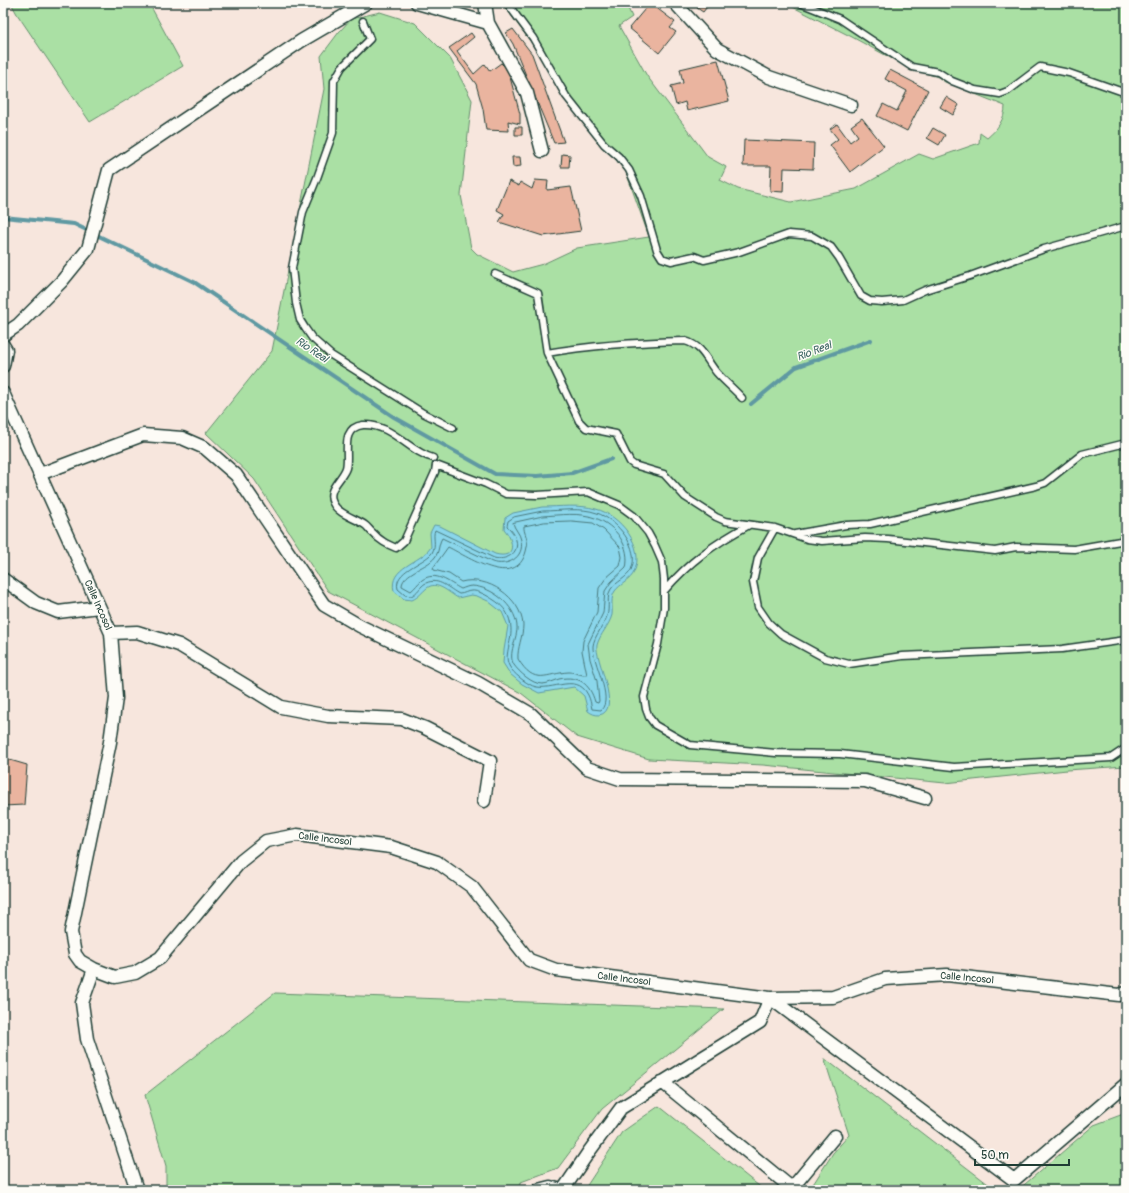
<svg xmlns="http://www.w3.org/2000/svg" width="1129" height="1193" font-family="Pangolin,sans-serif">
<rect width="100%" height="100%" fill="#f7e6dd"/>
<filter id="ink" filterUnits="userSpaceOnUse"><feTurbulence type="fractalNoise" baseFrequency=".025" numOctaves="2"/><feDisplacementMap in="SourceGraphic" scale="8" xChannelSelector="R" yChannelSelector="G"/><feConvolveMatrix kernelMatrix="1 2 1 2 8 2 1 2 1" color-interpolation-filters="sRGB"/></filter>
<g filter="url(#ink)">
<path fill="#aae0a4" stroke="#648e6c" d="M11 3H149L183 66 90 122 17 14Z
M502 3H635L627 6 632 17 619 26 647 76 708 157 726 167 720 180 738 189 791 202 856 189 919 154 933 159 979 143 980 133 987 138C997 130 1005 119 1005 106L945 82 938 77 911 69 852 37 785 3H1126V766L1067 770 945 783 763 765 649 759 577 737 521 693 328 591 254 479 206 433 272 351 324 89 321 56 339 32 351 19 380 12 415 23 450 58 472 100 461 195 471 248 477 254 513 272 543 264 577 248 649 237 626 172 573 107 533 45Z
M275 993 724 1009 602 1109 558 1168 521 1182 517 1190H166V1166L145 1095Z
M824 1058 992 1187 988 1190H817L812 1186 833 1153 849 1135Z
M659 1106 764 1190H584L622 1132Z
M1126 1113V1190H1018L1094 1125Z"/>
<path fill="#8ad6eb" stroke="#5f99a2" d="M542 507C560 507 579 504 596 509 620 515 646 547 634 572 631 580 620 584 615 591 610 598 613 607 612 615 609 626 600 634 597 645 594 658 623 711 599 715 595 715 592 714 588 711L584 696 574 687 539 693 522 684 510 674 503 663 504 650 508 626 502 612 488 601 477 596 471 595 458 598C449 593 437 580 427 588 422 592 419 597 412 600L404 599 394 591C388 567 421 563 431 547L430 533 434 525 440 526 495 554C517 560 514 540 504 529L505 518 513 513Z"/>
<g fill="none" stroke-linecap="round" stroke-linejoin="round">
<path stroke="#4a7a7d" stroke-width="1" d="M543 511C560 511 581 507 597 513 617 520 641 548 631 570 627 578 616 582 611 589 606 597 610 607 607 616 604 626 594 636 593 646 592 662 614 698 601 710L592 709C591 704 590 699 588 695 576 670 547 696 529 684 522 680 510 671 508 663 506 657 508 651 509 645 514 626 510 610 494 600 488 596 478 590 471 591 467 591 464 594 459 594 449 589 439 577 426 583 420 586 418 593 411 596L405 595 398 589C393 571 423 564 432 553 437 544 432 537 435 530L494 558C505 561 520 554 516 540 515 534 511 530 507 526L508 521 514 517Z
M543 516C559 515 580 512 595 518 616 525 631 547 626 568L611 582 605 591 603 613 588 644 590 659 597 681 599 701 598 703 595 702C590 684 579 675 559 679 554 681 547 684 542 684 532 684 519 672 514 665 507 654 518 638 517 626 515 605 492 587 472 586 468 586 464 588 461 589 449 583 436 570 422 580 418 583 415 588 411 591L402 586C402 575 422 568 430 562 441 554 437 546 442 538L492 562C507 567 525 558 521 540 520 533 514 529 513 523Z
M572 521 593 523 604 530 620 547 622 557 620 566 606 578 599 588 597 612 583 641 582 651 587 675C582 676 575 672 569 672 546 673 535 687 518 659 517 648 523 637 523 625 521 597 487 575 461 582L449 574 434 570 433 568 448 547C470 558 519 592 527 547 529 539 523 532 524 526L544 522Z"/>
<path stroke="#5f99a2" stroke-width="4" d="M3 217 74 224 194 282 394 417 495 474 537 476 572 473 611 459
M751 404 796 367 871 340"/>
</g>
<path fill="#eab49f" stroke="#1f3d34" d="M650 3 675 22 670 28 676 32 659 53 629 28Z
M701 3H710L703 12 697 8Z
M513 29 532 54 564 142 554 143 513 44 506 33Z
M471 33 474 37 457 51 474 74 485 64 490 71 501 63 508 70 520 114V124L508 121 509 131 486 130 483 109 476 84 449 48Z
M718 60 729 101 687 111 685 102 676 105 671 86 683 83 680 69Z
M890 70 928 90 907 131 877 116 883 104 897 111 907 91 885 79Z
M946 97 959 105 953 115 940 107Z
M862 118 884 146 850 172 830 145 838 139 830 129 837 124 850 142 858 136 851 126Z
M515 127H522V135H515Z
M933 128 945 135 939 145 927 138Z
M744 140 814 143 813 169 784 168 783 192 770 191 771 166H743Z
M562 154 570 155 569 167H561Z
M512 157H520L521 166 513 167Z
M535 180 548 181 547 190 571 187 581 231 543 236 499 222 504 214 497 210 509 181 519 186 520 182 532 189Z
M3 758 27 765 24 805 3 806Z"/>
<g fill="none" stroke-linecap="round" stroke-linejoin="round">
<g stroke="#1f3d34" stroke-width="9">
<path id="service" d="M507 3 533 38 566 96 604 144 619 157 629 170 641 196 657 250 662 258 671 261 694 256 704 260 739 252 789 234 812 236 831 247 839 258 861 296 870 301 882 302 903 300 925 290 970 276 1044 249 1126 226
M800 3 840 19 912 67 938 72 952 81 975 90 1000 94 1008 91 1040 67 1069 73 1126 93
M363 21 370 39 342 67 334 81 333 133 317 178 303 212 292 268 296 303 300 320 305 328 312 338 331 355 423 413 453 428
M495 274 538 293 547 353C593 345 639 342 685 341 703 346 706 360 717 373 725 382 734 389 742 398
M547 353 579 421 586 428 616 434 630 462 634 465 664 474 685 497 716 517 725 521 775 528 807 539 822 541 865 538 888 539 995 551 1016 547 1074 549 1126 540
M433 458C409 452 391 423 363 425 339 428 350 454 346 468 342 480 326 489 333 503 338 514 355 518 365 525 368 527 370 531 373 533 380 541 387 544 396 548L404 541 435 472 436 465 486 484 506 494 537 495 588 492 619 505 634 516 648 533 655 546 662 562 664 579V608L658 644 644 697 646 709 649 717 655 725 690 745 776 753 840 754 954 767 1111 758 1126 748
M775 528 758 558 753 582 758 607 769 623 781 634 825 658 849 664 902 656 1062 649 1126 640
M795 534 846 525 870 524 1036 486 1045 483 1082 454 1126 443
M664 591C690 561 714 544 749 525"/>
</g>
<g stroke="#1f3d34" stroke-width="15">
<path id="minor" d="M417 3 488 23
M485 3 488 23 527 93 542 151
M675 3 717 49 769 77 851 105
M3 335 18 325 62 281 88 249 109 170 301 41 366 3
M3 345 6 350 3 366
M3 393 111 633 116 698 110 742 71 932 75 954 80 961 94 969 115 977 135 973 160 958 241 861 266 841 297 835 391 847 437 862 472 887 529 960 556 970 770 998 833 997 885 979 947 975 1119 995 1126 993
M40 474 143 435 182 438 205 448 236 475 324 605 360 626 478 683 531 714 587 768 620 779 865 781 925 798
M3 579 36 603 58 612 99 607
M111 633 137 632 179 645 281 707 328 716 402 719 425 728 490 761 484 801
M94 969 82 1003 87 1039 137 1190
M662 1082 794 1190
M792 1188 835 1136
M538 1190 550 1187 561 1190
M563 1190 588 1153 621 1108 760 1022 770 998 1014 1180 1126 1084"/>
</g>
<use href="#service" stroke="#fdfcf7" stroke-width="6"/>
<use href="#minor" stroke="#fdfcf7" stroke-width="12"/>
</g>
</g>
<g text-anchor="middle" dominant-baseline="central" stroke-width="3" stroke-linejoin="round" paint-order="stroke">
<g font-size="10" fill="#1f3d34" stroke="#fdfcf7">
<text transform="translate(98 605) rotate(66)">Calle Incosol</text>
<text transform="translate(325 839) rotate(7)">Calle Incosol</text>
<text transform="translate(967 978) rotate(5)">Calle Incosol</text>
<text transform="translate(624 979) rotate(7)">Calle Incosol</text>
</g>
<g font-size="11" font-style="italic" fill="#3a6362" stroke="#fdfcf7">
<text transform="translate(312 350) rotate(34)">Rio Real</text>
<text transform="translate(814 351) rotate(-21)">Rio Real</text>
</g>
</g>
<rect width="1129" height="1193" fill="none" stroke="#fdfcf7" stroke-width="16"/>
<rect x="8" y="8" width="1113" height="1177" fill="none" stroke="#1f3d34" stroke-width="1.5" filter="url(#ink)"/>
<path d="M975 1159v6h94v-6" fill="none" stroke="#1f3d34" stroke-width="2"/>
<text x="981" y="1159" font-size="12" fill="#1f3d34" stroke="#fdfcf7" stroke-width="3" paint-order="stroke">50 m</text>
</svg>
